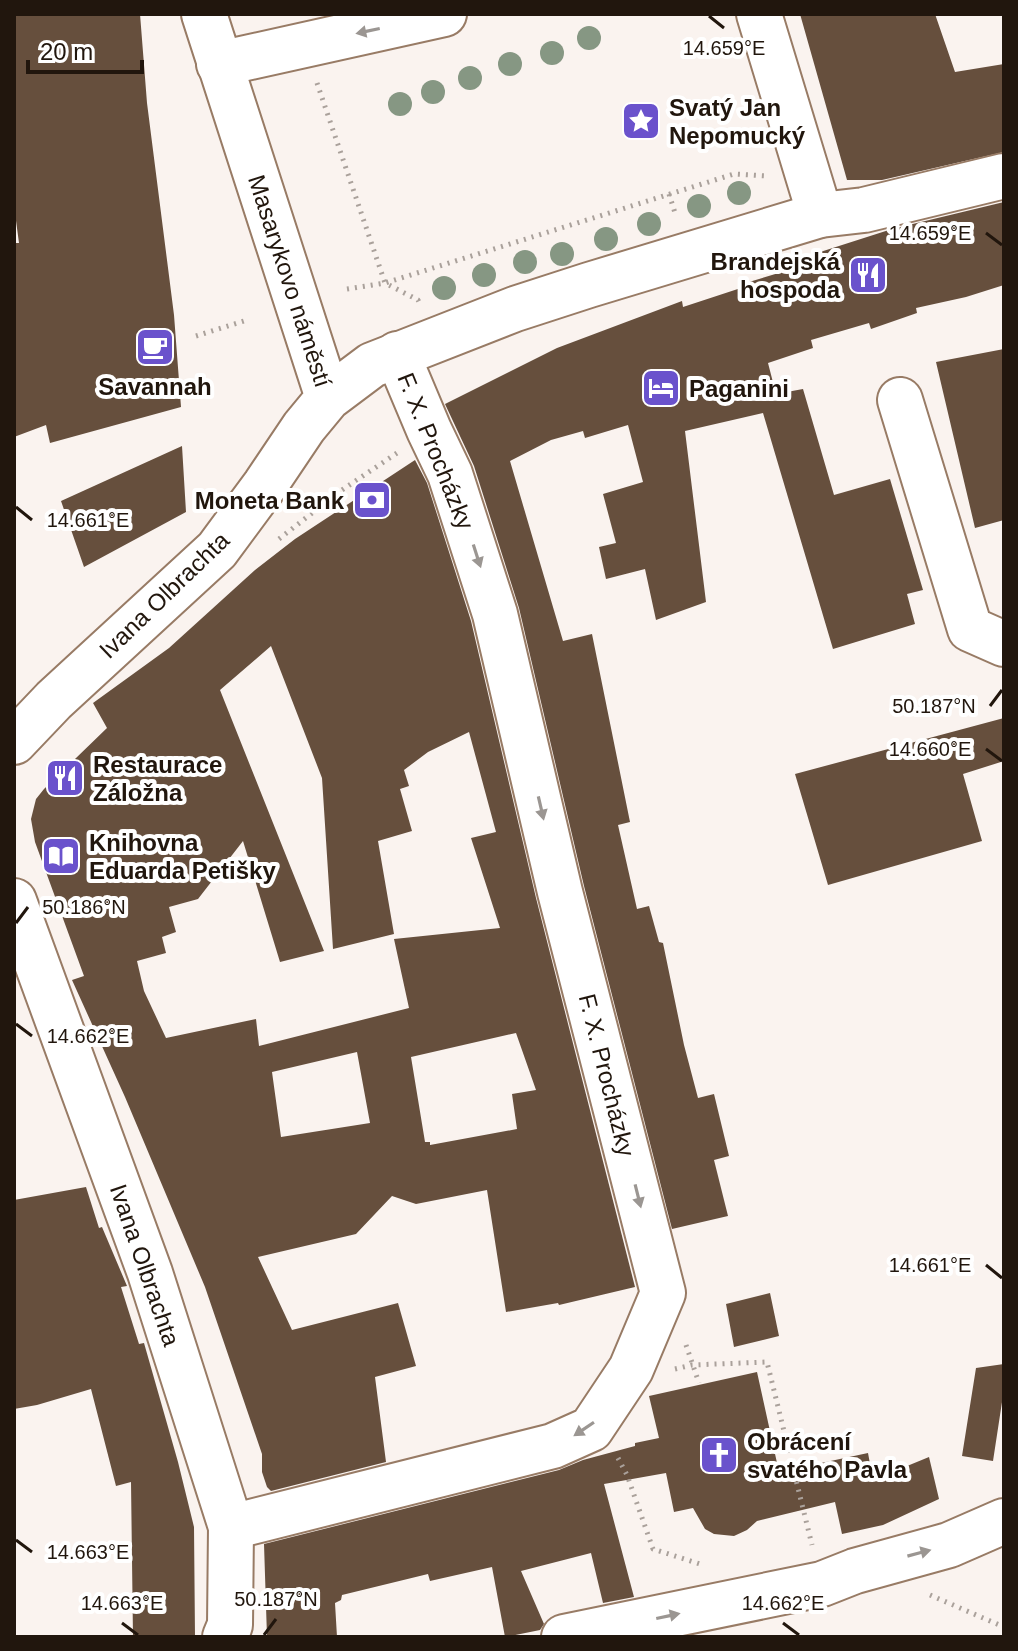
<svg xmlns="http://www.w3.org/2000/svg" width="1018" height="1651" font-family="Arial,sans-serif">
<rect width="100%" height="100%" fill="#faf3ef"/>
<path fill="#664f3d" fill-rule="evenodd" d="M14 14H140L147 103 174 315 181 407 50 443 46 425 14 437V243H19L14 206Z
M800 14H935L955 72 1004 64V152L882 180H847Z
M1004 202V285L966 297 916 308 917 313 871 329 869 323 811 340 813 348 768 363 776 394 803 389 834 495 890 479 923 590 907 594 915 624 833 649 763 413 685 431 706 602 656 620 645 569 606 579 599 547 616 543 603 494 643 482 628 425 585 438 583 431 551 440 510 461 563 641 592 634 630 822 618 825 637 909 649 906 659 942 663 943 684 1045 698 1098 714 1094 729 1156 714 1160 728 1216 672 1229 584 886 519 608 474 466 445 404 557 348 682 301 683 307 750 285 749 282 792 269 789 262 892 229Z
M1004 349V520L975 528 936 362Z
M182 446 186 512 84 567 61 501Z
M415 460 427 483 471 621 536 898 635 1287 559 1305 558 1303 506 1312 487 1190 416 1204 392 1196 356 1234 258 1257 292 1330 398 1303 416 1366 375 1377 386 1462 271 1491 267 1487 262 1472V1454L205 1287 125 1097 72 980 84 976 35 842 31 819 36 799 44 789 107 728 93 703 169 648 255 570 295 539ZM271 646 322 778 333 949 394 934 378 841 412 831 400 789 409 786 404 770 428 752 469 732 496 832 471 838 500 928 394 939 409 1008 259 1046 256 1019 166 1038 144 991 137 961 166 953 162 937 176 932 169 907 198 899 243 841 280 962 324 951 220 690ZM516 1033 536 1090 512 1094 517 1129 430 1145V1142H425L411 1057ZM357 1052 370 1123 281 1137 272 1072Z
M1004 718V761L963 774 982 841 828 885 795 774Z
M86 1187 99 1228 102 1227 127 1286 121 1287 139 1344 144 1343 178 1462 194 1527 195 1637H133L131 1482 116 1486 91 1389 37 1405 14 1409V1200Z
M770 1293 779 1336 734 1347 726 1304Z
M1004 1364V1389L993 1461 962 1456 976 1368Z
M757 1372 779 1472 868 1453 873 1480 929 1457 939 1499 883 1525 842 1534 835 1502 757 1521 747 1530 734 1536 714 1534 705 1529 693 1508 674 1512 666 1473 604 1484 634 1597 603 1603 591 1553 521 1571 544 1624 540 1630 505 1637 492 1567 430 1581 428 1574 342 1595 341 1600 335 1603 337 1637H267L264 1544 559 1470 583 1460 635 1446V1443L659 1438 649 1396Z"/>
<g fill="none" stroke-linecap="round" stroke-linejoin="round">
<g stroke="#987b65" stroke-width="48">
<path id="minor" d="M759 14 820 215
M219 64 444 14
M900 400 970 629 1004 644
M231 1527 553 1446 591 1429 631 1369 663 1293 560 892 495 614 450 474 429 430 397 354
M564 1637 822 1584 855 1571 949 1545 1004 1521"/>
</g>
<g stroke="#987b65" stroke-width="48">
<path id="major" d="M204 14 328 398
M14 742 54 700 217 550 265 485 304 427 328 398 372 365 515 309 589 285 820 215 864 210 1004 176
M14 901 150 1273 231 1527 230 1625 225 1637"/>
</g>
<path stroke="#aaa19b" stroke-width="5" stroke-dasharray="2 6" stroke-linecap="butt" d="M317 83 385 283 418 300 419 302
M669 194 676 216
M347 289 385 283 734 174 766 176
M196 336 247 320
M279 539 339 492 397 453
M686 1345 699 1383
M675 1369 692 1365 767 1362 812 1545
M618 1458 627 1475 653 1549 703 1565
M930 1595 1004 1627"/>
<use href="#minor" stroke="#fff" stroke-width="44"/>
<use href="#major" stroke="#fff" stroke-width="44"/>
</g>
<g fill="#869783">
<circle cx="589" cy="38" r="12"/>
<circle cx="552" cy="53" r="12"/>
<circle cx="510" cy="64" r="12"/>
<circle cx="470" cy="78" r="12"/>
<circle cx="433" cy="92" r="12"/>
<circle cx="400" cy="104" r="12"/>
<circle cx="739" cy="193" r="12"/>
<circle cx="699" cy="206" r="12"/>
<circle cx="649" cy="224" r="12"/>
<circle cx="606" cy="239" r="12"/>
<circle cx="562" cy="254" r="12"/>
<circle cx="525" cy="262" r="12"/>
<circle cx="484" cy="275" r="12"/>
<circle cx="444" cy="288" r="12"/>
</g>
<defs><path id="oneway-solid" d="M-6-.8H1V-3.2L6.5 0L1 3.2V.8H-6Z" transform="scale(2)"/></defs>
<g fill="#9b9692">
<use href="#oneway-solid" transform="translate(368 31) rotate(168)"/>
<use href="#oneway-solid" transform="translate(477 556) rotate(72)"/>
<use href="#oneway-solid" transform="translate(541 808) rotate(77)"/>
<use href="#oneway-solid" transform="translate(638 1196) rotate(76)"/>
<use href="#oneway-solid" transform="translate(584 1429) rotate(146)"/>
<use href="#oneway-solid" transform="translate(919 1553) rotate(-15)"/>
<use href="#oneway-solid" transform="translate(668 1616) rotate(-12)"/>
</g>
<path fill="none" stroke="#21160d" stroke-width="3" d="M709 16 724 28M986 233 1002 245M16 507 32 520M990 706 1002 690M986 749 1002 761M16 923 28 907M16 1024 32 1036M986 1265 1002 1278M16 1540 32 1552M122 1623 138 1635M783 1623 799 1635M264 1635 276 1619"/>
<defs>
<g id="sight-square" transform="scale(2)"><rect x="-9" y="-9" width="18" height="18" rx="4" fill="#6a52cc" stroke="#fff"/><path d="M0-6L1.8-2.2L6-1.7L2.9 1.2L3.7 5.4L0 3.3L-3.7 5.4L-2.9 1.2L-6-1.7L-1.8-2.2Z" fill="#fff"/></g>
<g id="restaurant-square" transform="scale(2)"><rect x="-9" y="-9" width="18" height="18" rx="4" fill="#6a52cc" stroke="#fff"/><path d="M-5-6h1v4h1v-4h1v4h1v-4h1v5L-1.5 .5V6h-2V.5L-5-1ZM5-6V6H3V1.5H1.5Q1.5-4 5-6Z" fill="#fff"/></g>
<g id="cafe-square" transform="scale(2)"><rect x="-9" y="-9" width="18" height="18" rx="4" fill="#6a52cc" stroke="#fff"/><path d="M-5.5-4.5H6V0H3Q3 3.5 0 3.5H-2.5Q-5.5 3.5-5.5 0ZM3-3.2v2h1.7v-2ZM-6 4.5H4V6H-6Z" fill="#fff"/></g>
<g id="hotel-square" transform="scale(2)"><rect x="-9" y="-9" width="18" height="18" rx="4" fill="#6a52cc" stroke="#fff"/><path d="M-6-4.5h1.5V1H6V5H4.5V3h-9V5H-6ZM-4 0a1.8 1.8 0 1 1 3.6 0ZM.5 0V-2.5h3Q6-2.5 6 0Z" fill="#fff"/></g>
<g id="bank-square" transform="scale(2)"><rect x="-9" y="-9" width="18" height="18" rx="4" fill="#6a52cc" stroke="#fff"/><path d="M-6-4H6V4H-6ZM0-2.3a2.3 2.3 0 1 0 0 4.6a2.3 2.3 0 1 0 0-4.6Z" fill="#fff"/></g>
<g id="library-square" transform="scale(2)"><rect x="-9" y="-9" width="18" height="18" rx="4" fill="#6a52cc" stroke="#fff"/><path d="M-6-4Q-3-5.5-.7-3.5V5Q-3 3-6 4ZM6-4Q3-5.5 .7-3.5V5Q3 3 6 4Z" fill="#fff"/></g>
<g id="church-square" transform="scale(2)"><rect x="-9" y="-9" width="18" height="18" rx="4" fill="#6a52cc" stroke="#fff"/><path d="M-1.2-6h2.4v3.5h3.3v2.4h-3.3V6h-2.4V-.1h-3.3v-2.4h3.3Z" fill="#fff"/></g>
</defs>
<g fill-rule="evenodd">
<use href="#sight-square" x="641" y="121"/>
<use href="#restaurant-square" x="868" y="275"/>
<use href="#cafe-square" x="155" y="347"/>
<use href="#hotel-square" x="661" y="388"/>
<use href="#bank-square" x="372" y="500"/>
<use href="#restaurant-square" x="65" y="778"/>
<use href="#library-square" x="61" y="856"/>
<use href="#church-square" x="719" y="1455"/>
</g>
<g text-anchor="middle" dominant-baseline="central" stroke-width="8" stroke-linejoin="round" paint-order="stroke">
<g font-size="24" font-weight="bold" fill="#21160d" stroke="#fff" text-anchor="start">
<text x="669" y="107">Svatý Jan<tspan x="669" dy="28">Nepomucký</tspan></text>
<text x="840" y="261" text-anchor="end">Brandejská<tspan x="840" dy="28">hospoda</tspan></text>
<text x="155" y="386" text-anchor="middle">Savannah</text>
<text x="689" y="388">Paganini</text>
<text x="344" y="500" text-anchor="end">Moneta Bank</text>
<text x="93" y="764">Restaurace<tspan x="93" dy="28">Záložna</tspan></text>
<text x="89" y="842">Knihovna<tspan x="89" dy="28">Eduarda Petišky</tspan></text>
<text x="747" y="1441">Obrácení<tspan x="747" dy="28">svatého Pavla</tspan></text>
</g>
<g font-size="24" fill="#21160d" stroke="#fff">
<text transform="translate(290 281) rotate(72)">Masarykovo náměstí</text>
<text transform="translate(436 451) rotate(68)">F. X. Procházky</text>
<text transform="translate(164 595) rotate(-44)">Ivana Olbrachta</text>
<text transform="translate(607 1075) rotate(76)">F. X. Procházky</text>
<text transform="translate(145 1265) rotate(71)">Ivana Olbrachta</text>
</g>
</g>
<g font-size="20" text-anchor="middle" fill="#21160d" stroke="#fff" stroke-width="8" stroke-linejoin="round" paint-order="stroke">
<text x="724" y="55">14.659°E</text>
<text x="930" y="240">14.659°E</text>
<text x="88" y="527">14.661°E</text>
<text x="934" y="713">50.187°N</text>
<text x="930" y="756">14.660°E</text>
<text x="84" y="914">50.186°N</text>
<text x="88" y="1043">14.662°E</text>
<text x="930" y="1272">14.661°E</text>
<text x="88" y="1559">14.663°E</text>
<text x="276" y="1606">50.187°N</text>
<text x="122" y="1610">14.663°E</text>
<text x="783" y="1610">14.662°E</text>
</g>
<rect width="1018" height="1651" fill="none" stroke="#21160d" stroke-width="32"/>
<path d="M28 60v12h114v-12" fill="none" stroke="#21160d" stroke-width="4"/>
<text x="40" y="60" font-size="24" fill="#21160d" stroke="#ffffff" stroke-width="6" paint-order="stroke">20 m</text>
</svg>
